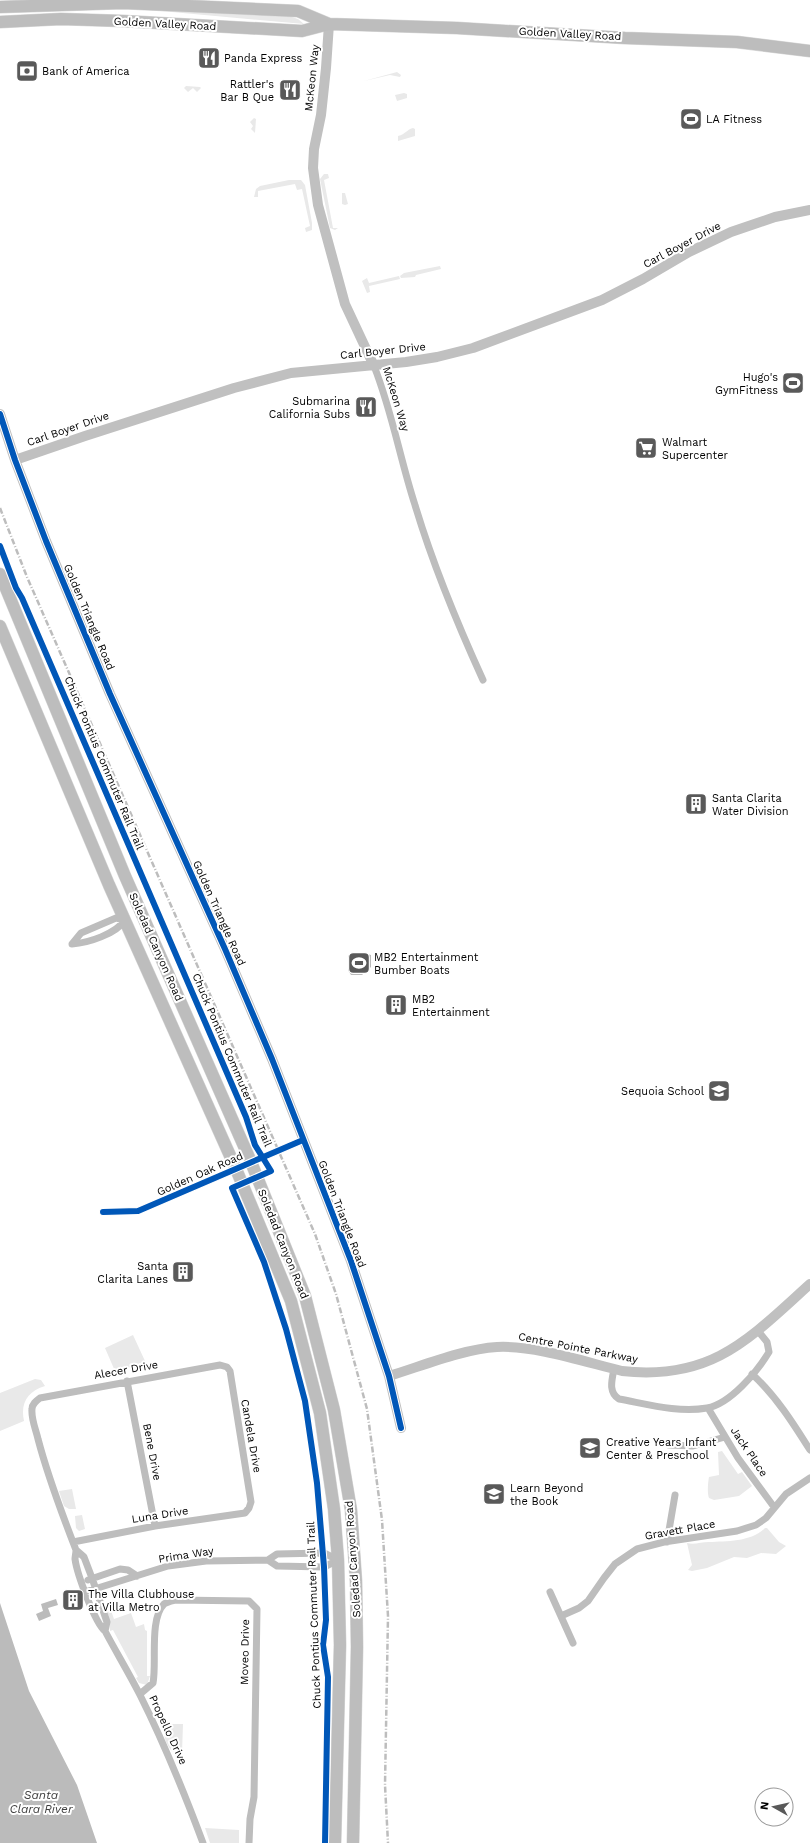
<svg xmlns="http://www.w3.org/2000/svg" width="810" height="1843" font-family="'Work Sans',sans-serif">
<rect width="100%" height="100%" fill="#fff"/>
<path fill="#e9e9e9" d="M150 10 289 16 298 19 304 24Z
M397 72 401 75 400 77 390 75 364 81Z
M186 86 200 87 201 88 197 92 193 88 188 92 184 88Z
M404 93 407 94V98L397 101 395 95Z
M254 118 256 119 255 133 251 129 253 126 250 122Z
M413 128 415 129V136L398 141V136C406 134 406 130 413 128Z
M324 174H328L329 178 324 180 333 228H338L335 230 330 228 320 179Z
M289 180H301L305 185 312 223V230L306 232 305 228 310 226 302 189 297 190 295 184 258 191V197H254L256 189 260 186Z
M342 193H345L348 204 345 205 342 204Z
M440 266 441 269 416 275 415 277 401 278 400 276 404 273Z
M399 276 400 279 369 286 370 292 367 293 362 281 367 278 369 283Z
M133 1335 145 1361 131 1367 115 1371 105 1348Z
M35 1379 41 1380 45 1386C28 1391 20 1403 24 1421L0 1431V1393Z
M722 1451 738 1474 742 1472 752 1486 739 1496 714 1500 709 1498C707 1493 708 1482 709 1477L719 1475 718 1452Z
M72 1489 76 1509H69L64 1506 59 1491Z
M82 1515 85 1529 79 1531 76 1528 75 1516Z
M765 1528H767L779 1542 786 1546 776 1554 761 1553 747 1558 734 1557 707 1568 692 1571 688 1570 692 1565 687 1543C694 1545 701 1542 709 1542 727 1541 751 1542 765 1528Z
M109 1605 114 1619 131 1613 136 1627 144 1624 145 1630 147 1631V1676H150L147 1685 139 1683 136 1678 138 1677 113 1630 110 1631 109 1618 106 1607Z
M168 1724H183L182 1753C179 1753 175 1753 172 1751 166 1745 160 1730 168 1724Z
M205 1828 239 1830V1843H210Z"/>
<path fill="#bbb" d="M362 953 371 955V967L362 975H351L348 970V956L351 954Z
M56 1599 58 1605 48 1608 51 1616 39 1621 36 1614 43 1611 41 1604Z
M0 1603 29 1691 77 1785 97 1843H0Z"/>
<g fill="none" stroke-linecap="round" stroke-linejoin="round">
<g stroke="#dbdbdb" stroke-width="13">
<path id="primary" d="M0 7 123 3 298 11 329 24
M0 22 61 19 123 21 302 31 329 24 457 28 625 38 737 42 810 51
M0 574 125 876 251 1162 305 1296 334 1410 351 1510 356 1581 357 1647 353 1843
M0 626 109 885 236 1169 291 1301 320 1413 334 1509 338 1560 340 1645 335 1843"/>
</g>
<path stroke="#bdbdbd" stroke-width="7" d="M374 366C392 411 400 459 415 505 433 565 457 623 483 680
M116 918 125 920C116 934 88 943 72 944L81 933Z
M103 1212 138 1211 303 1140
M614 1369C612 1380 608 1392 619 1399 647 1404 678 1413 707 1408 730 1404 757 1372 769 1352L767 1342 758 1331
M752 1374C776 1396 793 1423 810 1450
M127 1381 155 1526
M708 1408 738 1458 774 1507
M669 1445 693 1446 725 1437
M73 1542 155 1526 245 1513 249 1508 251 1502 230 1371 227 1367 220 1365 40 1398C36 1401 32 1404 32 1409 31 1419 36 1430 38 1439 48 1477 62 1514 76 1550
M667 1542 675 1495
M76 1550 84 1557 92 1578 107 1622 105 1631C95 1623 77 1574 75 1559 75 1557 76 1553 76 1550Z
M268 1560 277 1566 324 1567 338 1560
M88 1580 120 1569 128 1570 137 1576
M85 1592 168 1566 206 1561 268 1560 277 1554 324 1553 338 1560
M550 1592 573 1643
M561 1616 579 1608 588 1601 604 1578 615 1564 637 1549 664 1542 737 1531 756 1525 766 1518 786 1494 810 1478
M105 1631C116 1652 129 1673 140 1695 164 1743 184 1792 203 1843
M140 1694 153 1683C157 1663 149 1619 164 1604 167 1602 172 1601 176 1600L249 1601 257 1609 254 1797 250 1819 249 1843"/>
<path stroke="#c0c0c0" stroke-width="10" d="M329 24 326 68 321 115 314 149 313 168 318 205 345 304 374 366
M0 414 15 460 46 541 110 694 225 949 272 1059 351 1261 389 1376 401 1428
M15 460 85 436 234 388 291 373 406 362 437 357 473 348 602 300 643 279 689 252 731 232 775 217 810 210
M389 1376C422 1366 463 1349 497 1347 534 1345 585 1362 622 1371 712 1381 749 1339 810 1284"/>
<use href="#primary" stroke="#bdbdbd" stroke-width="12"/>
<path stroke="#bdbdbd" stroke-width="2.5" stroke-dasharray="6 2 1 2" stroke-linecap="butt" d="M0 508 27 577 315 1234 336 1294 367 1409 382 1520 388 1616 385 1785 388 1843"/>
<g stroke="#fff" stroke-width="8">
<path id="cycleway" d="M0 414 15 460 46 541 110 694 225 949 272 1059 351 1261 389 1376 401 1428
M0 546 16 588 22 598 246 1117 255 1145 271 1171 232 1188 264 1262 286 1329 305 1401 317 1483 324 1567 326 1620 323 1645 328 1677 325 1843
M103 1212 138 1211 303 1140"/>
</g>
<use href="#cycleway" stroke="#0057b8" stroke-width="6"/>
</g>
<defs>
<g id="restaurant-square" transform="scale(1.15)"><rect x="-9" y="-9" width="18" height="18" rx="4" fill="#595959" stroke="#fff"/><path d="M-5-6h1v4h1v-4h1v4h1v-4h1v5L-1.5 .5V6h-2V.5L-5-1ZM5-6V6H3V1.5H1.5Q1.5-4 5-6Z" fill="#fff"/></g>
<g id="bank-square" transform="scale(1.15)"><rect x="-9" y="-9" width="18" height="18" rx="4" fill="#595959" stroke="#fff"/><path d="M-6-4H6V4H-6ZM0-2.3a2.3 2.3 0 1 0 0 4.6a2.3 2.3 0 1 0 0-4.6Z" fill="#fff"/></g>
<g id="stadium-square" transform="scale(1.15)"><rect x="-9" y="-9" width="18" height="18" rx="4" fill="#595959" stroke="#fff"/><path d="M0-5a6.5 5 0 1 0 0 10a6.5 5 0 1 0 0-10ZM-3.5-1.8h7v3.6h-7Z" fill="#fff"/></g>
<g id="supermarket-square" transform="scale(1.15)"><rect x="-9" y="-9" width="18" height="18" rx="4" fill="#595959" stroke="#fff"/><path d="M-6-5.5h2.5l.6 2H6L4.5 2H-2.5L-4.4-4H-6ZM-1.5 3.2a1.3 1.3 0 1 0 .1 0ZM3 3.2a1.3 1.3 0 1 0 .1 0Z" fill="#fff"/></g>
<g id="building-square" transform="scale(1.15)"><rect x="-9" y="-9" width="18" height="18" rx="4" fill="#595959" stroke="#fff"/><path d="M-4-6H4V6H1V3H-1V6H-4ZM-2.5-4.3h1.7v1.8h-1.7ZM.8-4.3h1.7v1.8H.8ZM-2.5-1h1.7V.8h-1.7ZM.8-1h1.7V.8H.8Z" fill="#fff"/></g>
<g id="school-square" transform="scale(1.15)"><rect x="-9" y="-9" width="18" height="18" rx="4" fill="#595959" stroke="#fff"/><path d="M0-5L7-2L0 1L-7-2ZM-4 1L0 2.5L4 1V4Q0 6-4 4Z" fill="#fff"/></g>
</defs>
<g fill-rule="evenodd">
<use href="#restaurant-square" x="209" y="58"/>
<use href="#bank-square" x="27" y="71"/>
<use href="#restaurant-square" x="290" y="90"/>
<use href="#stadium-square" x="691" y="119"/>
<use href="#stadium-square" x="793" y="383"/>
<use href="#restaurant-square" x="366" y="407"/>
<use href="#supermarket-square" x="646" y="448"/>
<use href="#building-square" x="696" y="804"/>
<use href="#stadium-square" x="359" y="963"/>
<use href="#building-square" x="396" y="1005"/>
<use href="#school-square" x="719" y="1091"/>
<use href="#building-square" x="183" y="1272"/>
<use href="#school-square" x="590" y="1448"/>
<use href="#school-square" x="494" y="1494"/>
<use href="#building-square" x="73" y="1600"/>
</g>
<g text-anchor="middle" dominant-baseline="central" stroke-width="4" stroke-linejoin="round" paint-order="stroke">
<g font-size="11" fill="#000" stroke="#fff">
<text transform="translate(165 24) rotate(3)">Golden Valley Road</text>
<text transform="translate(570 34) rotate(3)">Golden Valley Road</text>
<text transform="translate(312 78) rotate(-84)">McKeon Way</text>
<text transform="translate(682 245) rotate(-28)">Carl Boyer Drive</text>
<text transform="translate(383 351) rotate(-6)">Carl Boyer Drive</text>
<text transform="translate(396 399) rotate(73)">McKeon Way</text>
<text transform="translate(68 429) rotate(-19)">Carl Boyer Drive</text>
<text transform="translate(89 617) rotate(67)">Golden Triangle Road</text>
<text transform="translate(104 763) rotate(67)">Chuck Pontius Commuter Rail Trail</text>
<text transform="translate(219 913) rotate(66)">Golden Triangle Road</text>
<text transform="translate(156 947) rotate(66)">Soledad Canyon Road</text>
<text transform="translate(232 1060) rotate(67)">Chuck Pontius Commuter Rail Trail</text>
<text transform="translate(200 1174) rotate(-24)">Golden Oak Road</text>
<text transform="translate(342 1214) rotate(69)">Golden Triangle Road</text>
<text transform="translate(283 1244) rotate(68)">Soledad Canyon Road</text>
<text transform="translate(578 1348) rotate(11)">Centre Pointe Parkway</text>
<text transform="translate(126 1370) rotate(-10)">Alecer Drive</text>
<text transform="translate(251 1436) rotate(80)">Candela Drive</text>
<text transform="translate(152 1452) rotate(79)">Bene Drive</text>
<text transform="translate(749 1452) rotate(56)">Jack Place</text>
<text transform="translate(160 1515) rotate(-9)">Luna Drive</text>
<text transform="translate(680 1530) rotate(-10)">Gravett Place</text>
<text transform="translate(186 1555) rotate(-9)">Prima Way</text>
<text transform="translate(353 1559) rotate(-94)">Soledad Canyon Road</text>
<text transform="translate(314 1615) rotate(-92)">Chuck Pontius Commuter Rail Trail</text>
<text transform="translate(245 1652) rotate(-89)">Moveo Drive</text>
<text transform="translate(168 1730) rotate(65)">Propello Drive</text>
</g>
<g font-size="11" fill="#000" stroke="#fff" text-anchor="start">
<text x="224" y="58">Panda Express</text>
<text x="42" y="71">Bank of America</text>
<text x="274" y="84" text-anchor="end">Rattler's<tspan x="274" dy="13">Bar B Que</tspan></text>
<text x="706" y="119">LA Fitness</text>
<text x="778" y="377" text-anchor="end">Hugo's<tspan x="778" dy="13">GymFitness</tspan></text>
<text x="350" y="401" text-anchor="end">Submarina<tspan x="350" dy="13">California Subs</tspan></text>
<text x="662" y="442">Walmart<tspan x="662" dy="13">Supercenter</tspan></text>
<text x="712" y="798">Santa Clarita<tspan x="712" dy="13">Water Division</tspan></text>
<text x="374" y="957">MB2 Entertainment<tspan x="374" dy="13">Bumber Boats</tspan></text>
<text x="412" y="999">MB2<tspan x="412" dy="13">Entertainment</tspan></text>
<text x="704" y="1091" text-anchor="end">Sequoia School</text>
<text x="168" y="1266" text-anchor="end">Santa<tspan x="168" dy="13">Clarita Lanes</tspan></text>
<text x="606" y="1442">Creative Years Infant<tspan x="606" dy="13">Center &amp; Preschool</tspan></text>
<text x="510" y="1488">Learn Beyond<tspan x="510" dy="13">the Book</tspan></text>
<text x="88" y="1594">The Villa Clubhouse<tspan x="88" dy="13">at Villa Metro</tspan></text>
</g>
<g font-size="12" font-style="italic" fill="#3f3f3f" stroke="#fff">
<text x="41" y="1795">Santa<tspan x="41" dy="14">Clara River</tspan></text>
</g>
</g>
<g transform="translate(774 1807) rotate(278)"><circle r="19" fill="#ffffff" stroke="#999999"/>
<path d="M0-3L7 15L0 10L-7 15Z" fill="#595959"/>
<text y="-6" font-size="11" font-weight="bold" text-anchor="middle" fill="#000000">N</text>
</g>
</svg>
